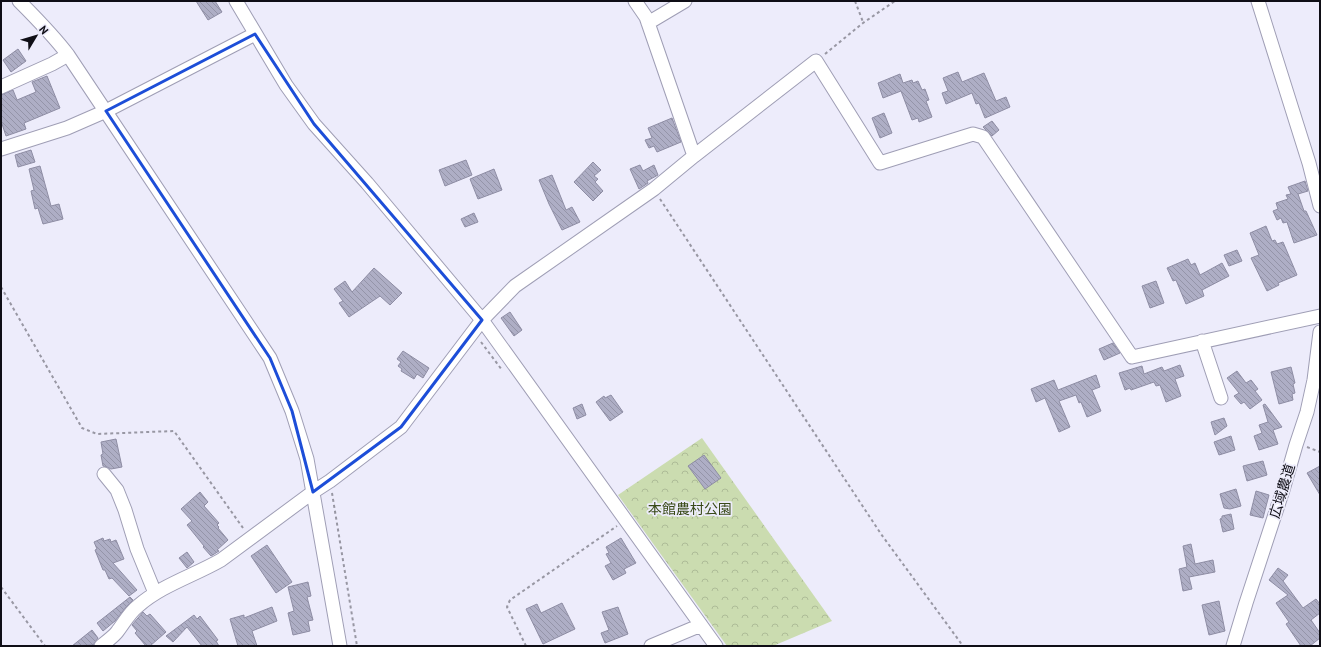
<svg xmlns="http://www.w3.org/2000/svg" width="1321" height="647" font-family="'PT Sans','Noto Sans JP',sans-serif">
<defs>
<pattern id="park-crowns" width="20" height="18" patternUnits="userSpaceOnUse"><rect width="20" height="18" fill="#cbdcb0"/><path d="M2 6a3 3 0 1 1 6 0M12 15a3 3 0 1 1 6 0" fill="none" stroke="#adbc97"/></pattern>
<pattern id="building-back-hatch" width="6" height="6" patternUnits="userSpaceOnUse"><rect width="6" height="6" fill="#aeaec5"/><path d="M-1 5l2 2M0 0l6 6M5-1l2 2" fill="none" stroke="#9494a8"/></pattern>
</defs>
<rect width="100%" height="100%" fill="#edecfb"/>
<path fill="url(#park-crowns)" d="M702 438 832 621 773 646H727L618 495Z"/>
<path fill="url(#building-back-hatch)" stroke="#8e8da4" d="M196 1H215L222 12 208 20Z
M18 49 26 61 11 72 3 60Z
M958 72 962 82 984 73 996 101 1006 97 1010 107 985 118 979 103 976 104 972 93 946 104 942 93 948 91 943 78Z
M900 74 903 83 912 80 913 83 918 81 922 90 925 89 929 100 926 101 932 117 919 122 918 118 912 120 901 91 883 98 878 83Z
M47 76 60 108 24 123 26 129 6 136 1 121V95L13 90 17 100 36 92 32 82Z
M884 113 892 133 880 138 872 118Z
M672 118 681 142 657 152 654 146 649 148 645 140 652 138 648 128Z
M992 121 999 130 992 136 983 127Z
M31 150 35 162 18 167 15 155Z
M466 160 472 175 445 186 439 170Z
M593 162 601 170 594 176 598 179 595 182 603 191 593 201 574 182Z
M640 165 643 171 654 165 658 175 647 181 648 183 639 189 630 169Z
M40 166 51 206 59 204 63 219 43 224 38 208 35 209 31 191 34 190 29 169Z
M494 169 502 190 478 199 470 179Z
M552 175 566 210 572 207 580 222 562 230 549 204 539 180Z
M1305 181 1308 191 1298 194 1304 211H1306L1317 235 1294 243 1287 222 1283 223 1281 218 1277 220 1273 211 1278 209 1276 203 1288 199 1286 195 1291 194 1288 187Z
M474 213 478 222 465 227 461 219Z
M1266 226 1272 241 1275 240 1277 244 1283 242 1297 275 1278 283 1279 285 1267 291 1251 258 1259 255 1250 233Z
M1237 250 1242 261 1229 266 1224 255Z
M1188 259 1191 265 1195 263 1200 275 1222 263 1229 276 1202 290 1204 296 1186 304 1176 280 1173 281 1167 268Z
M374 268 402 293 390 305 380 296 349 317 339 303 343 301 334 289 345 281 352 292Z
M1156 281 1164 303 1150 308 1142 286Z
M510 312 522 330 514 336 501 318Z
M1113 343 1120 353 1104 360 1099 349Z
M403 351 429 368 423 378 417 374 414 379 401 371 402 369 398 366 401 362 397 359Z
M1180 365 1184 376 1175 379 1181 396 1166 402 1160 385 1156 386 1154 382 1131 390 1130 388 1125 390 1119 373 1142 366 1144 374 1162 367 1164 371Z
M1291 367 1295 383 1293 384 1295 393 1292 394 1293 400 1279 404 1271 372Z
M1237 371 1246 383 1251 380 1258 389 1255 391 1262 400 1250 409 1244 402 1241 404 1234 396 1239 393 1227 378Z
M1096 375 1100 387 1092 390 1101 411 1087 417 1081 402 1079 403 1076 395 1059 401 1070 427 1059 432 1045 398 1036 402 1031 389 1054 380 1058 390Z
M611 395 623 412 610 421 596 402 604 396 605 398Z
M582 404 586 415 577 419 573 408Z
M1265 404 1282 427 1273 430 1278 444 1259 450 1254 436 1262 433 1259 425 1268 422 1263 405Z
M1224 418 1227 426 1215 435 1211 422Z
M1231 436 1235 450 1219 455 1214 442Z
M116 439 122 467 111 469 107 467 103 466 101 455 103 454 101 442Z
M704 455 721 478 705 489 688 466Z
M1263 461 1267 475 1247 481 1243 466Z
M1320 466V495L1307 473Z
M1236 489 1241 506 1230 509 1224 508 1220 494Z
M1256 491 1269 495 1263 518 1250 515Z
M200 492 208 502 204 506 219 523 217 525 219 527 218 528 228 540 217 550 219 551 211 556 203 547 204 546 187 525 192 521 181 509Z
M1231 514 1234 529 1223 532 1220 519 1222 518V516Z
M103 538 104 541 110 539 111 542 116 540 124 559 113 563 137 590 129 596 112 578 109 579 105 570H103L95 550 97 549 94 542Z
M621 538 636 563 624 569 626 573 613 580 605 566 611 563 606 554 609 553 606 547Z
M1191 544 1195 564 1213 560 1215 572 1189 577 1192 589 1183 591 1179 569 1187 567 1183 546Z
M267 545 292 582 276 593 251 556Z
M187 552 194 562 187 568 179 558Z
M1278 568 1288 575 1283 581 1303 608 1316 599 1320 604V613L1311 620 1320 633V638L1310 646H1301L1286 624 1289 622 1276 603 1288 595 1269 580Z
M308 582 311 596 307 597 313 620 308 621 310 631 293 635 288 613 294 611 288 587Z
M130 597 133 600 126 607 115 621 103 631 97 623Z
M1219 601 1225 631 1209 635 1202 605Z
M562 603 575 629 543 644 526 609 537 604 541 613Z
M272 607 277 621 252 631 257 646H238L230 619 244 615V618Z
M618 607 628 634 605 643 601 633 609 630 602 612Z
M143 612 147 616 150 614 166 632 150 646H146L135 633 137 631 132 625Z
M194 615 197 619 200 616 218 640 216 641 219 646H202L187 627 173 642 166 636Z
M92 630 98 638 93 645 72 646Z"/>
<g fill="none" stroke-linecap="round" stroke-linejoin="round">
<g stroke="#9f9eb5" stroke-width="15">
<path id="minor" d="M19 1C36 18 53 35 68 55L270 358 292 411 307 459 340 646
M236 1 286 85 314 124 367 183 482 320 716 646
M635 1 646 17 694 156
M1258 1 1309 163 1320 206
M648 23 685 1
M1 87 52 64 68 55
M1 149 67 128 106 111 255 34
M1202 341 1221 398
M104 474 117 490 125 510 137 549 155 593
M101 646C106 642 113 637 117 632 124 623 129 613 138 606 162 585 193 576 221 560L313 492 330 481 401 427 482 320 515 286 654 189 694 156 816 61 880 163 973 134 983 137 1132 357 1320 316
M651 646 701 625
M1233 646 1246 603 1283 490 1296 445 1307 412 1314 380 1320 332"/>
</g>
<path stroke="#9897a3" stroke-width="2" stroke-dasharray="3 3" stroke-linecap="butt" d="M855 1 863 22
M825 54 863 23 895 1
M660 199 881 534 963 646
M1 287 82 428 97 434 174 431 243 528
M481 342 502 370
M1307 447 1320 452
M332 493 357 646
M1 587 45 646
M526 646 507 607 510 600 617 526"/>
<use href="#minor" stroke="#fff" stroke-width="13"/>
</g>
<path fill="none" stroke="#1d4ed8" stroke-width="3" stroke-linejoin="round" d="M255 34 314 124 482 320 401 427 313 492 292 411 270 358 106 111Z"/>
<g text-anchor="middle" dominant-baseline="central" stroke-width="3.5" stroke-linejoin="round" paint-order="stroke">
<g font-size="14" fill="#0f0e16" stroke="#edecfb">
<text transform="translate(1282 491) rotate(-73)">広域農道</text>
</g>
<g font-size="14" fill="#384917" stroke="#edecfb">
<text x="690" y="509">本館農村公園</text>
</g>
</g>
<rect width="1321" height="647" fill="none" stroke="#0f0e16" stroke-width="4"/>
<g transform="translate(36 36) rotate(52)" stroke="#edecfb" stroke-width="3" paint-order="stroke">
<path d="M0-3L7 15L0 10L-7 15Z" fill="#0f0e16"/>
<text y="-6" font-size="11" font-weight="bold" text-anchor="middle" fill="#0f0e16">N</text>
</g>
</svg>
